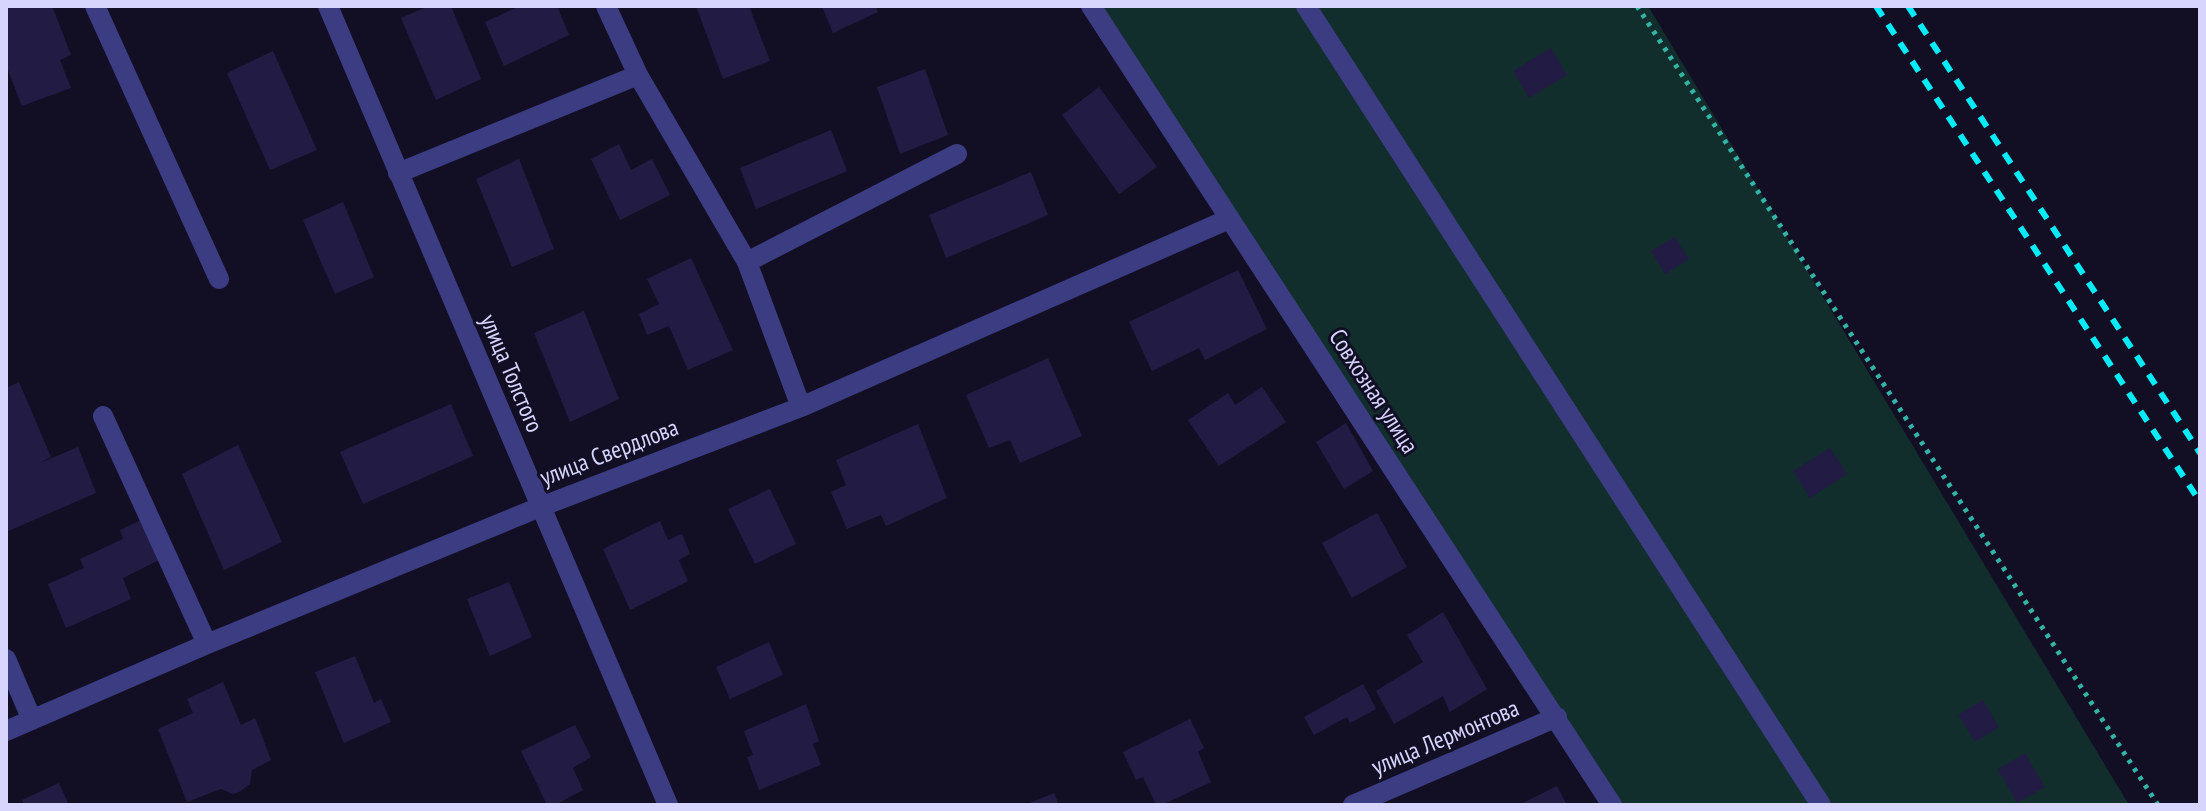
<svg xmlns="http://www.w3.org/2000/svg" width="2206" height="811" font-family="'PT Sans Narrow',sans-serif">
<rect width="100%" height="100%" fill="#120f25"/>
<path fill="#122e2c" d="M1090 6H1648L2129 805H1605Z"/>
<path fill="#221c45" d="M6 6H52L71 55 60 60 71 88 22 106 6 65Z
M429 6H451L481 79 436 100 401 18Z
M520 6H557L569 35 504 66 485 22Z
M696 6H749L770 61 723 79Z
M822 6H876L878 12 833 33Z
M1551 48 1567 75 1529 98 1513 71Z
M273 51 317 150 270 170 227 73Z
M925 69 948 135 900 154 877 87Z
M1099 87 1157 167 1119 194 1062 115Z
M831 130 847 171 756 209 740 168Z
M619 144 631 170 652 159 670 195 620 220 591 159Z
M519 159 554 249 512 267 476 179Z
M1031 172 1048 215 946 258 929 215Z
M343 202 374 277 335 294 303 220Z
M1675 237 1689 259 1665 274 1651 251Z
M691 258 733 350 688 370 669 326 647 335 639 314 659 304 647 279Z
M1238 270 1267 329 1205 360 1199 348 1152 371 1129 322Z
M584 311 619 399 570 422 534 333Z
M1048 358 1082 436 1020 463 1010 440 989 448 966 395Z
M19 382 51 457 40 463 78 447 96 493 6 532V388Z
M1262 387 1286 422 1219 466 1188 420 1228 393 1235 405Z
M451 404 473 456 363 504 340 452Z
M1346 423 1373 471 1344 489 1316 442Z
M918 424 947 498 886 526 881 515 847 529 831 492 846 485 836 460Z
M238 445 282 542 224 570 182 474Z
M1830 448 1847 474 1810 498 1793 471Z
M770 489 796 544 755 564 728 509Z
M1377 513 1407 567 1352 598 1322 543Z
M141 520 159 560 123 578 131 599 66 628 48 584 84 568 80 559 123 539 120 530Z
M660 521 668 540 682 534 690 554 679 560 688 581 630 610 603 549Z
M509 582 532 637 490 656 467 599Z
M1443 612 1487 689 1450 712 1443 696 1394 724 1376 691 1423 662 1407 635Z
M769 642 783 675 730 699 716 667Z
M355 656 374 703 381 699 391 722 344 743 315 672Z
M223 682 241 725 255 718 271 760 252 770 250 784 239 792 233 794 221 789 187 802 158 729 193 713 187 699Z
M1363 684 1376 709 1350 723 1347 717 1314 735 1304 717Z
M1983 700 1999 727 1975 742 1958 715Z
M806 704 819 741 813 744 821 765 759 790 747 757 753 755 744 731Z
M1190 719 1204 748 1198 752 1211 782 1162 805H1156L1143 777 1136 780 1123 752Z
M575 725 591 757 573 768 583 790 555 805H547L521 751Z
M2025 753 2045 787 2017 803 1998 769Z
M59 783 69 805H24L22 800Z
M1557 786 1567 805H1519Z
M1054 793 1059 805H1025Z"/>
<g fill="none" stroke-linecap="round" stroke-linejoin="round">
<path stroke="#32b4a6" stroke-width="5" stroke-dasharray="4 6" stroke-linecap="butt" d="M1637 6 2158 805"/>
<path stroke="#3b3c82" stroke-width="20" d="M95 6 219 279
M328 6 668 805
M606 6 638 75
M1091 6 1612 805
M1306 6 1821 805
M398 173 638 75 747 262 801 407
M747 262 957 154
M103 416 207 644
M6 659 32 720
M6 731 207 644 540 507 801 407 1229 219
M1353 805 1557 717"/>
<path stroke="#06ebf8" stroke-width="6" stroke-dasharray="12 10" stroke-linecap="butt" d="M1876 6 2200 502
M1908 6 2200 453"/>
</g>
<g text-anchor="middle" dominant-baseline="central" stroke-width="6" stroke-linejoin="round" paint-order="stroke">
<g font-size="24" fill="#d7d4fe" stroke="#120f25">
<text transform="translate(512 373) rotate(67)">улица Толстого</text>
<text transform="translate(1374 391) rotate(57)">Совхозная улица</text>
<text transform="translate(609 452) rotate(-21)">улица Свердлова</text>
<text transform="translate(1445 737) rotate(-23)">улица Лермонтова</text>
</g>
</g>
<rect width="2206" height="811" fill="none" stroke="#d7d4fe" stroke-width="16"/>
</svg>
